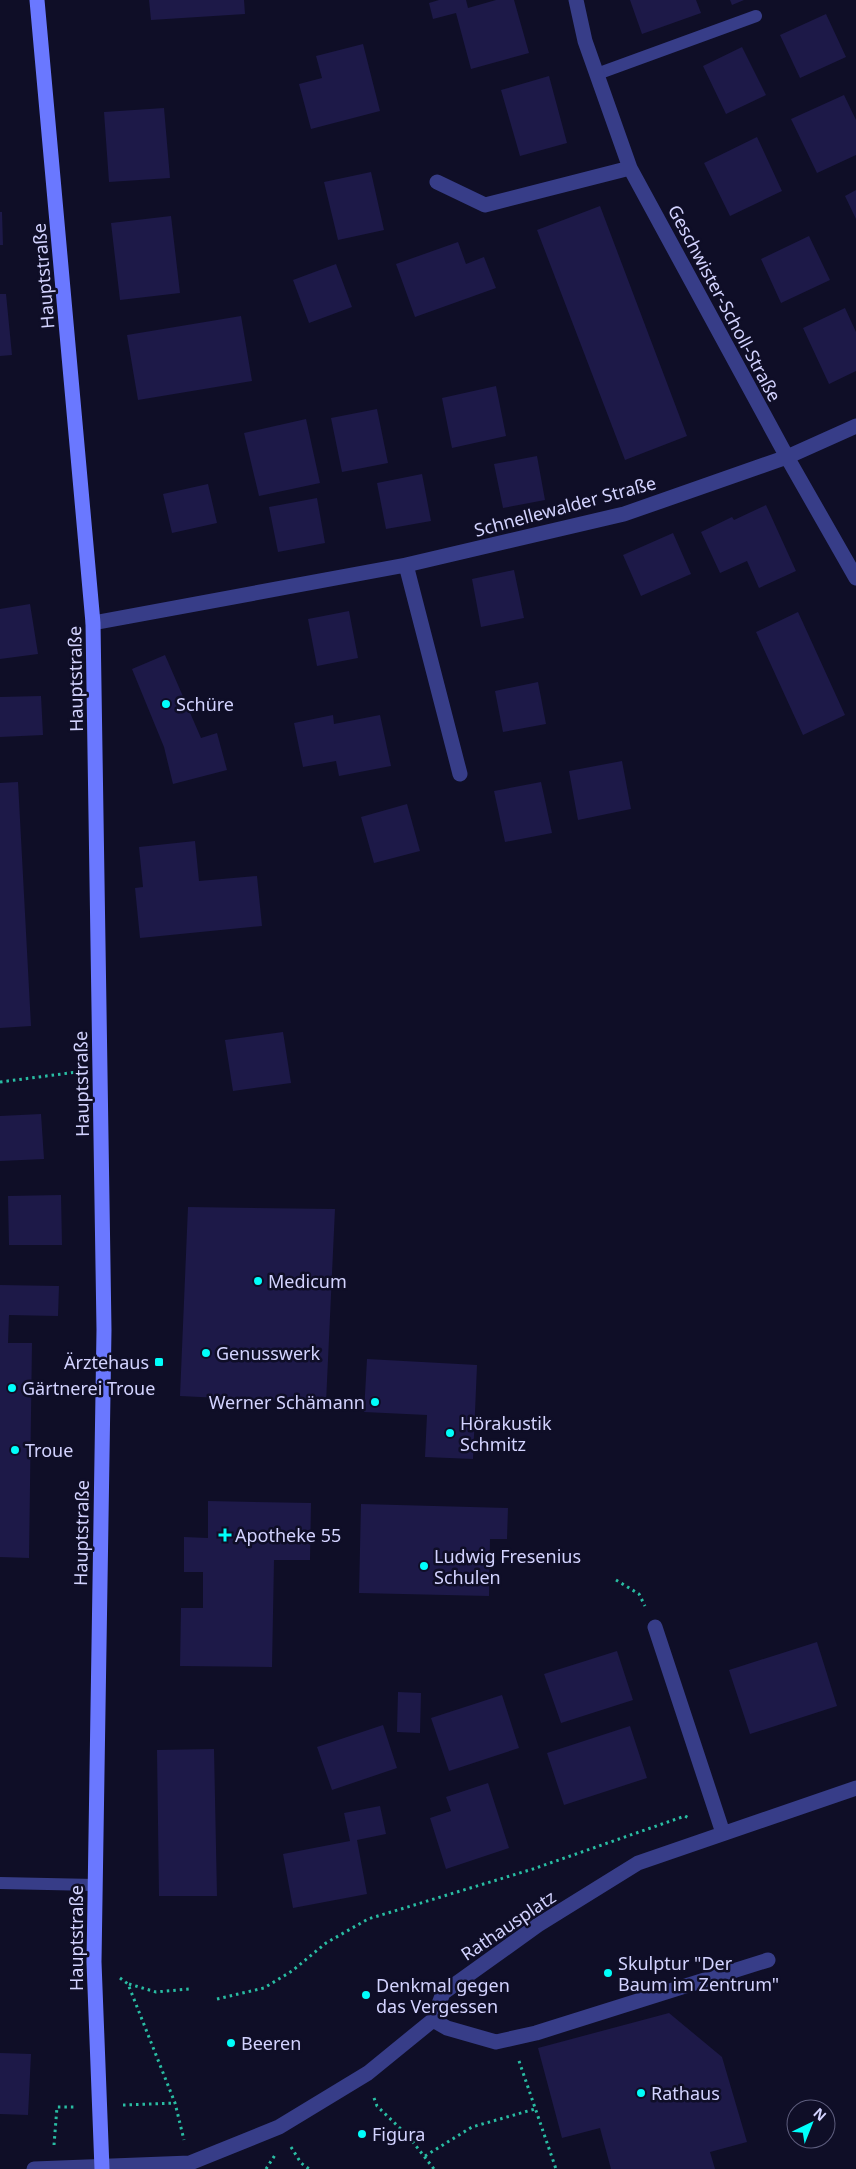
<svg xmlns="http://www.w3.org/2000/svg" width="856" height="2169" font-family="'Noto Sans',sans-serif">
<rect width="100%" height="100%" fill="#0f0e27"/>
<path fill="#1d1948" d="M149 0H244L245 14 151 20Z
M439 0H466L468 8 496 0H514L529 53 471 69 456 13 433 19 429 3Z
M630 0H696L701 13 642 34Z
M730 0H744L732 5Z
M826 14 846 57 800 78 780 35Z
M363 44 380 111 311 129 299 84 322 78 316 56Z
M742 47 766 95 726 114 703 66Z
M549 76 567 143 520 156 501 90Z
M844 95 856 120V155L817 173 791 119Z
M164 108 170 178 109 182 104 112Z
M757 137 782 191 730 216 704 163Z
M371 172 384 230 338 240 324 182Z
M856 190V219L845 196Z
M600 206 687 436 625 460 537 230Z
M0 212H2L3 245H0Z
M171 216 180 293 120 300 111 223Z
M809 236 830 280 781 303 761 259Z
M458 242 466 264 484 257 496 288 415 317 396 264Z
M336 264 352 307 309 323 293 280Z
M0 294H6L12 355 0 356Z
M845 308 856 332V371L829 384 803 328Z
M241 316 252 381 138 400 127 335Z
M496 386 506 436 452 448 442 398Z
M377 409 388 463 342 472 331 418Z
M306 419 320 483 259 496 244 433Z
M537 456 545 500 503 508 494 464Z
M422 474 431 521 386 529 377 483Z
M208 484 217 523 172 533 163 494Z
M317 498 325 543 278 552 269 507Z
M766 505 796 571 759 588 747 561 720 573 701 532 732 517 734 520Z
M673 533 691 574 641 596 623 555Z
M514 570 524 618 481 627 472 579Z
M30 604 38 654 0 659V609Z
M349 611 358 658 317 666 308 619Z
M798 612 845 715 803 735 756 632Z
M165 655 201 738 217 733 227 770 173 784 164 747 132 669Z
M538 682 546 724 503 732 495 691Z
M41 696 43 735 0 737V697Z
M333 715 334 724 380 715 391 766 339 776 336 761 303 767 294 723Z
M622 761 631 809 578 820 569 771Z
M18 782 31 1026 0 1028V783Z
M541 782 552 833 505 842 494 791Z
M407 804 420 851 374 863 361 817Z
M195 841 199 881 257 876 262 926 140 938 135 888 143 887 139 847Z
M283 1032 291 1083 233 1091 225 1040Z
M41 1114 44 1159 0 1161V1116Z
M61 1195 62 1245H9L8 1196Z
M188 1207 335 1209 326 1403 180 1396Z
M0 1285 59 1286 58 1316 9 1315 8 1343H32L29 1558 0 1557Z
M367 1359 477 1365 473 1459 425 1457 427 1415 364 1412Z
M208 1501 311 1503 310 1560H274L272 1667 180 1666 181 1608H203V1572H184V1537L208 1538Z
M361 1504 508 1508 507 1539H490L489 1596 359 1593Z
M817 1642 837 1706 750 1734 729 1670Z
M617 1651 633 1700 561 1723 544 1674Z
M398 1692 421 1693 420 1733 397 1732Z
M502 1695 519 1748 449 1771 431 1718Z
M383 1725 397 1768 332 1790 317 1747Z
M630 1726 647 1778 564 1805 547 1753Z
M214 1749 217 1896H159L157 1750Z
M488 1783 509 1848 446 1869 430 1818 451 1811 446 1797Z
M380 1806 386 1834 357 1840 367 1894 293 1908 283 1854 350 1841 344 1813Z
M669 2013 722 2057 747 2142 710 2152 715 2169H611L600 2128 562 2138 538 2048Z
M0 2053 31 2054 28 2115 0 2114Z"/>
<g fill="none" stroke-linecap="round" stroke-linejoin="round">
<path stroke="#29bda3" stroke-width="3" stroke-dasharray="2.5 4" stroke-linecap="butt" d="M0 1082 77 1072
M616 1580 639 1594 645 1606
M120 1978 128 1984 175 2103 184 2140
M129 1984 156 1992 189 1989
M217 1999 264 1988 292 1971 326 1943 368 1919 533 1869 685 1816 690 1819
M519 2061 556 2169
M374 2098 377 2106 409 2137 434 2169
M123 2105 175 2103
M54 2145 57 2107H75
M291 2147 301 2163 309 2169
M425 2156 472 2127 535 2109
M266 2169 275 2155"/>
<path stroke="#373d88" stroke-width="12" d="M597 74 756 16
M0 1883 95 1885"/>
<path stroke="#373d88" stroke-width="15" d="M576 0 585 41 630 168 787 457 856 578
M437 182 485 205 630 168
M406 565 460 774
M93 623 406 565 624 514 787 457 856 426
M655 1627 723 1833
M433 2020 447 2028 496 2042 536 2033 768 1960
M34 2169 190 2163 279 2127 368 2073 433 2020 443 1993 538 1925 638 1863 856 1788"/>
<path stroke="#6a78ff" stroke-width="15" d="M37 0 93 623 104 1330 94 1962 102 2169"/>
</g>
<g fill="#00fefb" stroke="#0f0e27" stroke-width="2">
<circle cx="166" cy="704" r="5"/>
<circle cx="258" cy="1281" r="5"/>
<circle cx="206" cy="1353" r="5"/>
<rect x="154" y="1357" width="10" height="10" rx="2.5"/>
<circle cx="12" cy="1388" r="5"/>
<circle cx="375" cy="1402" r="5"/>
<circle cx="450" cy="1433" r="5"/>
<circle cx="15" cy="1450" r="5"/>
<path d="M222.5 1527.5h5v5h5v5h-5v5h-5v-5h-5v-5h5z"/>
<circle cx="424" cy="1566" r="5"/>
<circle cx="608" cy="1973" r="5"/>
<circle cx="366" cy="1995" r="5"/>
<circle cx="231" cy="2043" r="5"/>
<circle cx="641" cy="2093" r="5"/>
<circle cx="362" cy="2134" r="5"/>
</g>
<g text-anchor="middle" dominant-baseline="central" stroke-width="5" stroke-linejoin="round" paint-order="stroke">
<g font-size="18" fill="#d3d3ff" stroke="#0f0e27">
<text transform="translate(43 276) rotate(-95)">Hauptstraße</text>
<text transform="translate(725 303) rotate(62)">Geschwister-Scholl-Straße</text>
<text transform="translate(565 506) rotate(-15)">Schnellewalder Straße</text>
<text transform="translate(75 679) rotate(-91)">Hauptstraße</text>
<text transform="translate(81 1084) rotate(-91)">Hauptstraße</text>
<text transform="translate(81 1533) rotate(-89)">Hauptstraße</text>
<text transform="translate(508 1925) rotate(-34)">Rathausplatz</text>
<text transform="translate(76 1938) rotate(-90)">Hauptstraße</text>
</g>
<g font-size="18" fill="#d3d3ff" stroke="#0f0e27" text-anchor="start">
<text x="176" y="704">Schüre</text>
<text x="268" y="1281">Medicum</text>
<text x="216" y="1353">Genusswerk</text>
<text x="149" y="1362" text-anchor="end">Ärztehaus</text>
<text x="22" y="1388">Gärtnerei Troue</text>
<text x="365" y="1402" text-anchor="end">Werner Schämann</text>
<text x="460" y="1423">Hörakustik<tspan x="460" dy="21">Schmitz</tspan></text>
<text x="25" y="1450">Troue</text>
<text x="235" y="1535">Apotheke 55</text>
<text x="434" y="1556">Ludwig Fresenius<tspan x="434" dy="21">Schulen</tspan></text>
<text x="618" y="1963">Skulptur "Der<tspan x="618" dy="21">Baum im Zentrum"</tspan></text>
<text x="376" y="1985">Denkmal gegen<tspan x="376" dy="21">das Vergessen</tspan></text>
<text x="241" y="2043">Beeren</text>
<text x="651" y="2093">Rathaus</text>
<text x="372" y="2134">Figura</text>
</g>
</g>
<g transform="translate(811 2124) rotate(43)"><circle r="24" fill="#0f0e27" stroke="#5d5d7d"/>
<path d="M0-4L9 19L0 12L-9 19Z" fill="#00fefb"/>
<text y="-8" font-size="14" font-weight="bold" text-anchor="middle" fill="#d3d3ff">N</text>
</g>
</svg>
